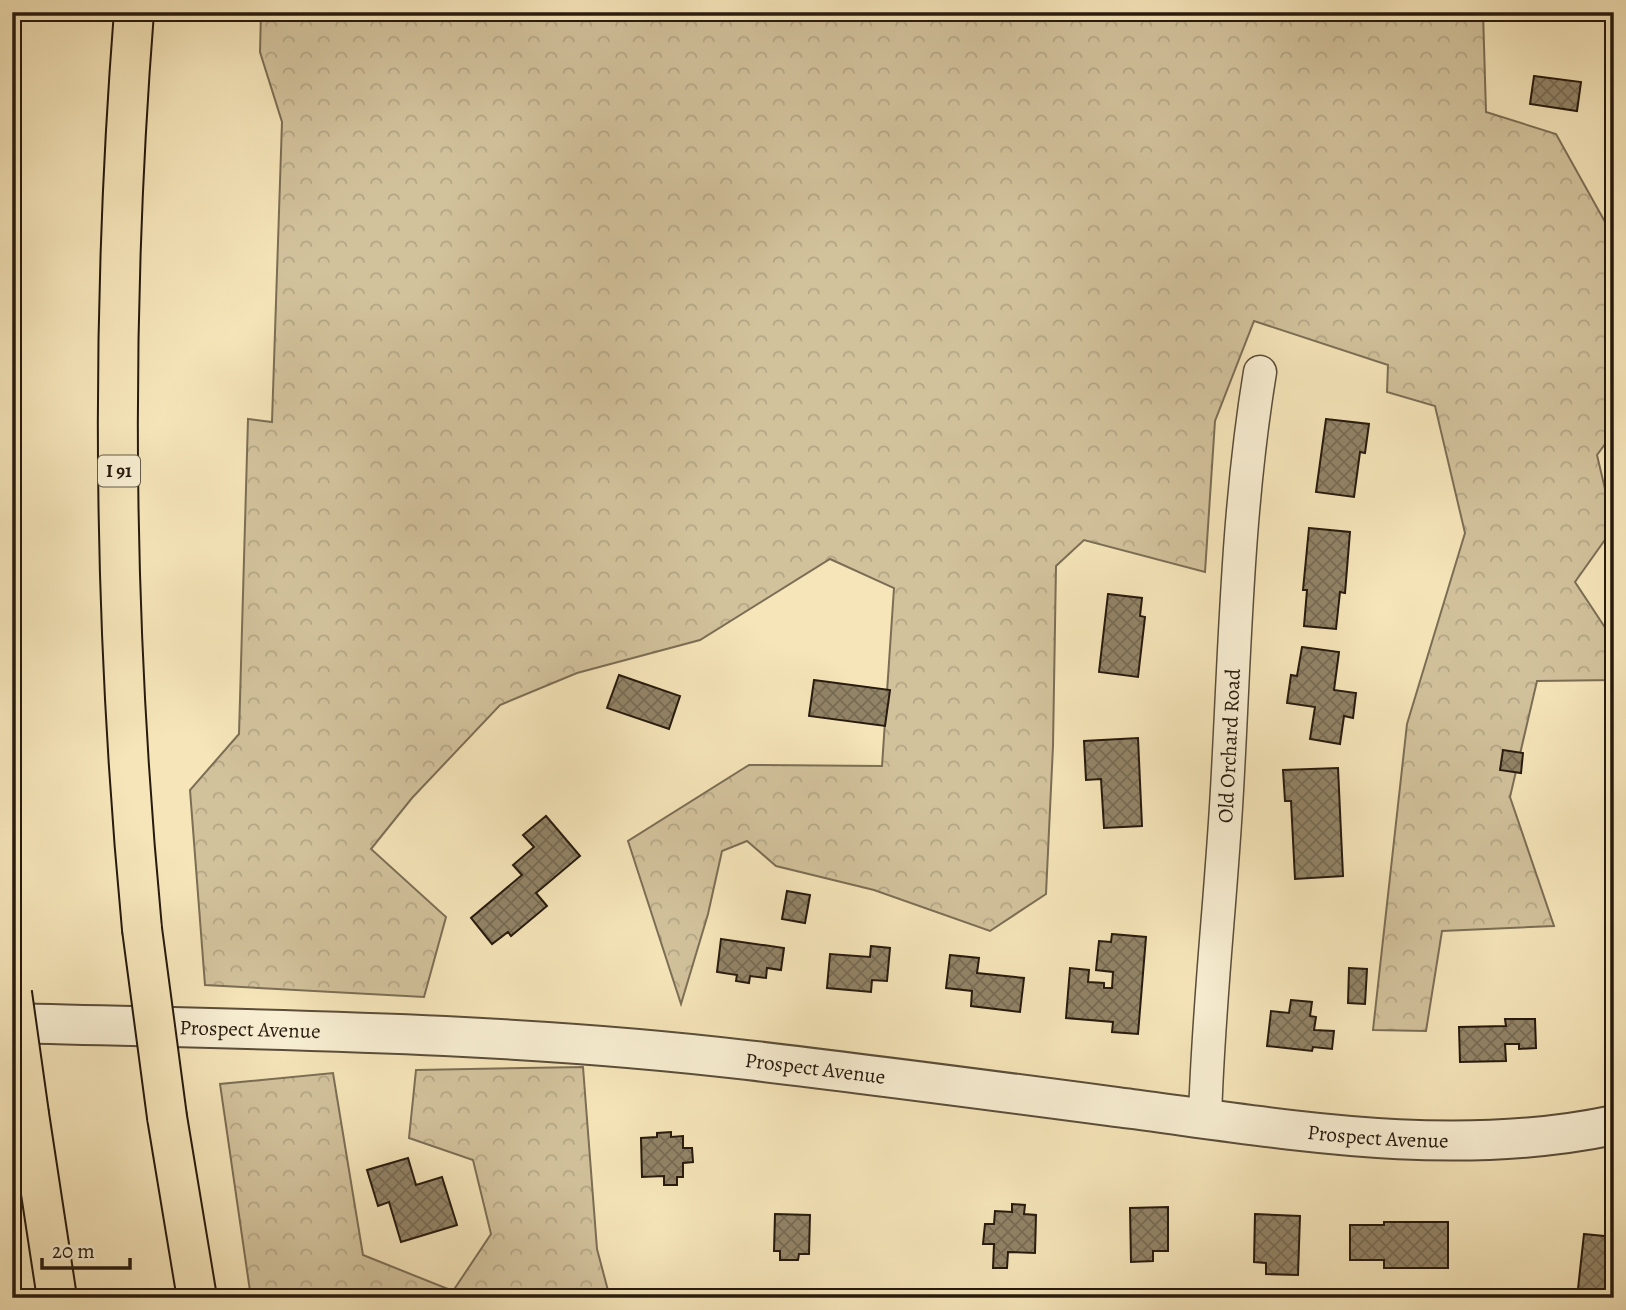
<svg xmlns="http://www.w3.org/2000/svg" width="1626" height="1310" font-family="Alegreya,serif">
<defs>
<pattern id="forest-crowns" width="20" height="18" patternUnits="userSpaceOnUse" patternTransform="scale(1.75)"><rect width="20" height="18" fill="#d2c29c"/><path d="M2 6a3 3 0 1 1 6 0M12 15a3 3 0 1 1 6 0" fill="none" stroke="#b4a685"/></pattern>
<pattern id="building-cross-hatch" width="8" height="8" patternUnits="userSpaceOnUse" patternTransform="scale(1.75)"><rect width="8" height="8" fill="#928467"/><path d="M0 0l8 8M0 8l8-8" fill="none" stroke="#776b53"/></pattern>
</defs>
<rect width="100%" height="100%" fill="#f5e5b9"/>
<filter id="stains"><feTurbulence type="fractalNoise" baseFrequency=".00286" numOctaves="4"/><feColorMatrix values="0 0 0 0 .2 0 0 0 0 .09 0 0 0 0 .02 0 0 0 .5 -.17"/></filter>
<radialGradient id="worn" r=".72"><stop offset=".6" stop-color="#630" stop-opacity="0"/><stop offset="1" stop-color="#630" stop-opacity=".3"/></radialGradient>
<path fill="url(#forest-crowns)" stroke="#7c6e55" stroke-width="2" d="M261 12H1483L1486 112 1556 134 1614 238V432L1597 455 1614 527 1575 582 1614 641V680L1537 681 1510 797 1554 926 1442 931 1426 1031 1373 1030 1407 724 1465 533 1435 406 1387 392 1388 365 1254 321 1215 421 1205 572 1084 540 1056 566 1053 746 1046 894 990 931 874 890 776 866 747 841 722 851 708 914 681 1004 628 841 749 765 882 766 894 588 830 559 700 640 577 673 500 705 412 798 371 849 446 917 424 997 205 985 190 790 239 734 248 419 272 422 282 122 260 52Z
M583 1067 597 1249 610 1298H251L220 1084 333 1073 363 1255 453 1291 491 1234 473 1160 409 1138 416 1070Z"/>
<path fill="url(#building-cross-hatch)" stroke="#271a0e" stroke-width="2" d="M1534 76 1581 82 1577 111 1530 104Z
M1326 419 1369 424 1365 453 1360 452 1354 497 1316 492Z
M1309 528 1350 532 1345 593 1340 592 1336 629 1304 626 1307 590H1303Z
M1108 594 1142 598 1140 616 1145 617 1138 677 1099 672Z
M1302 647 1339 652 1334 690 1356 693 1353 718 1344 716 1340 744 1310 739 1315 707 1287 703 1291 675 1297 676Z
M619 675 680 696 669 729 607 708Z
M814 680 890 690 885 726 809 716Z
M1138 738 1142 826 1104 828 1101 779 1086 780 1084 741Z
M1503 750 1523 753 1521 773 1500 770Z
M1338 768 1343 876 1295 879 1291 801H1285L1283 770Z
M546 816 580 856 536 893 547 906 511 936 508 932 492 944 471 918 522 875 513 865 534 847 523 835Z
M787 891 810 895 805 923 782 919Z
M1112 934 1146 937 1138 1034 1112 1032 1113 1022 1066 1018 1070 968 1089 970 1088 982 1104 983V988H1112L1113 972 1096 970 1099 941 1111 942Z
M721 939 784 948 781 970 767 968 766 978 750 976 749 983 736 981 737 975 717 972Z
M871 946 890 948 887 981 872 980 871 992 827 988 830 954 870 957Z
M950 955 979 958 977 973 1024 978 1020 1012 971 1006 972 991 946 988Z
M1349 968 1367 969 1365 1004 1348 1003Z
M1291 1000 1312 1002 1310 1016 1316 1017 1314 1030 1334 1031 1332 1049 1313 1047 1312 1051 1267 1046 1271 1011 1289 1013Z
M1505 1019H1535L1536 1048 1519 1049V1044H1505L1506 1061 1460 1062 1459 1027 1506 1026Z
M671 1132V1137L683 1136V1148H692L693 1162 683 1163V1177H677V1185H664V1176L642 1177 641 1138 657 1137V1133Z
M408 1158 416 1185 442 1177 457 1225 401 1242 389 1202 378 1206 367 1170Z
M1012 1204 1025 1205 1024 1214 1036 1215 1035 1253 1008 1252 1007 1268H993L994 1244H983L985 1224H994L995 1211 1012 1212Z
M1168 1207V1251H1153V1261L1131 1262 1130 1208Z
M775 1214 810 1215 809 1254H799L798 1260H780V1251H774Z
M1255 1214 1300 1216 1298 1275 1266 1274V1263L1254 1262Z
M1384 1222H1448V1268H1384V1260H1350V1225H1384Z
M1584 1234 1614 1237V1298H1577Z"/>
<g fill="none" stroke-linecap="round" stroke-linejoin="round">
<g stroke="#5a4d39" stroke-width="35">
<g id="minor">
<path id="s1" d="M1205 1119C1208 1009 1221 900 1227 790 1235 650 1237 511 1260 372"/>
</g>
</g>
<g stroke="#5a4d39" stroke-width="42">
<g id="tertiary">
<path id="s2" d="M12 1023C257 1030 503 1031 747 1060 875 1075 1003 1092 1132 1109 1291 1130 1454 1159 1614 1125"/>
</g>
</g>
<g stroke="#271a0e" stroke-width="42">
<path id="motorway" d="M134 12C110 317 113 625 142 929
M29 1114 57 1298
M167 1117 197 1298"/>
</g>
<use href="#minor" stroke="#f8eed2" stroke-width="32"/>
<use href="#tertiary" stroke="#f8eed2" stroke-width="38"/>
<use href="#motorway" stroke="#f5e5b9" stroke-width="38"/>
<g stroke="#271a0e" stroke-width="42" stroke-linecap="butt">
<path id="motorway-bridge" d="M142 929 167 1117
M12 993 29 1114"/>
</g>
<use href="#motorway-bridge" stroke="#f5e5b9" stroke-width="38"/>
</g>
<g text-anchor="middle" dominant-baseline="central" stroke-width="6" stroke-linejoin="round" paint-order="stroke">
<rect fill="#f8eed2" stroke="#665a49" stroke-width="2" x="98" y="455.5" width="42" height="31" rx="5"/>
<g font-size="19" font-weight="bold" fill="#271a0e">
<text x="119" y="471">I 91</text>
</g>
<g font-size="21" fill="#271a0e" stroke="#f8eed2">
<text stroke="none"><textPath href="#s1" startOffset="374">Old Orchard Road</textPath></text>
<text stroke="none"><textPath href="#s2" startOffset="238">Prospect Avenue</textPath></text>
<text stroke="none"><textPath href="#s2" startOffset="805">Prospect Avenue</textPath></text>
<text stroke="none"><textPath href="#s2" startOffset="1372">Prospect Avenue</textPath></text>
</g>
</g>
<rect width="1626" height="1310" fill="none" stroke="#f5e5b9" stroke-width="42"/>
<rect x="14" y="14" width="1598" height="1282" fill="none" stroke="#271a0e" stroke-width="3.5"/>
<rect x="21" y="21" width="1584" height="1268" fill="none" stroke="#271a0e" stroke-width="2"/>
<path d="M42 1258v10h88v-10" fill="none" stroke="#271a0e" stroke-width="3.5"/>
<text x="52" y="1258" font-size="21" fill="#271a0e" stroke="#f8eed2" stroke-width="5" paint-order="stroke">20 m</text>
<rect width="100%" height="100%" filter="url(#stains)"/>
<rect width="100%" height="100%" fill="url(#worn)"/>
</svg>
